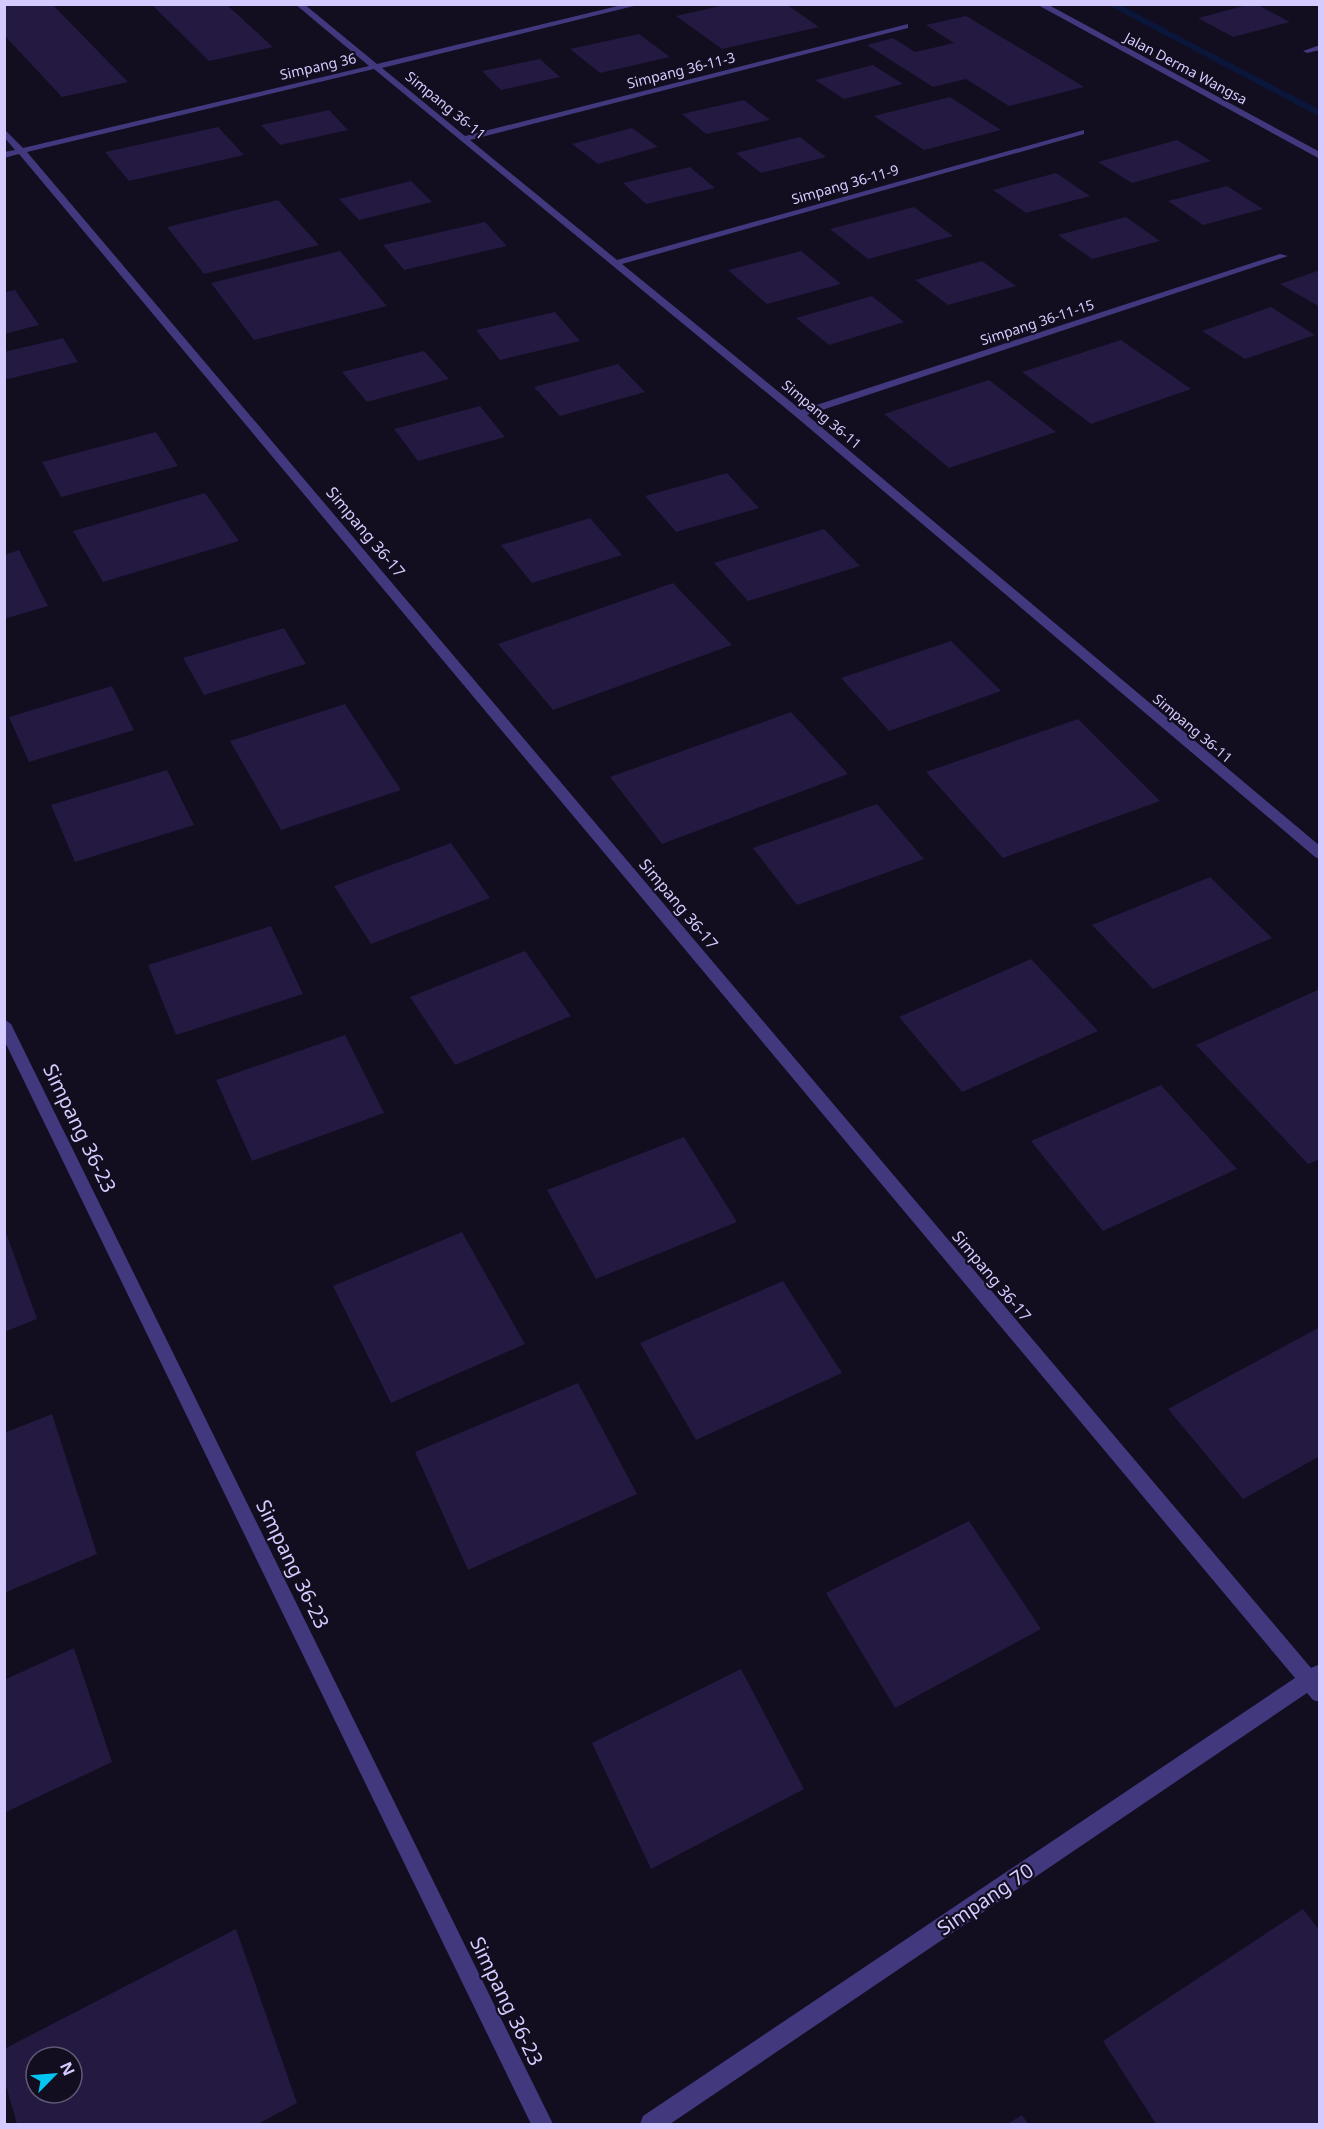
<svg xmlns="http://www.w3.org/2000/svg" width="1324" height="2129" font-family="'Noto Sans',sans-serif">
<rect width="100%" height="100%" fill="#120d1f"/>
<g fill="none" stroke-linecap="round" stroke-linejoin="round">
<path fill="#0a173b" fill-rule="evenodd" d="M1106 4H1118L1320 110V117Z"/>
</g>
<path fill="#241940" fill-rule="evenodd" d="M4 4H52L128 82 62 97 4 35Z
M151 4H226L273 47 209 61Z
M729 4H786L819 27 722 49 676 16Z
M1251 4H1256L1290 22 1233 37 1198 18Z
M966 16 1040 60 1084 87 1009 106 966 79 933 87 867 45 893 38 915 52 954 43 926 25Z
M639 34 670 57 600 73 570 49Z
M540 59 560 77 501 90 482 71Z
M873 65 903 84 844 99 815 80Z
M950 97 1001 130 924 150 874 116Z
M744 100 770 120 706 134 682 114Z
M329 110 348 130 280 145 261 125Z
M218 127 244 155 129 181 105 152Z
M632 128 658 147 598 164 572 144Z
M800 137 826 157 761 173 736 153Z
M1177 140 1211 161 1132 183 1098 162Z
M690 167 715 188 646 204 623 183Z
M1056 173 1090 196 1026 213 993 190Z
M411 181 432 202 359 220 339 199Z
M1227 186 1263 209 1203 225 1168 201Z
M278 200 319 245 204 274 167 227Z
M914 207 953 236 868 259 830 229Z
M1126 217 1160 241 1092 259 1058 235Z
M485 222 507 246 404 270 383 245Z
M340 251 387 306 254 340 211 283Z
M801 251 841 284 767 304 728 270Z
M982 261 1016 286 948 305 915 280Z
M1320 270V307L1280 284Z
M15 290 39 325 4 334V292Z
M872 296 904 322 829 345 796 318Z
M1271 307 1315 335 1245 359 1202 331Z
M555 312 580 341 500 360 476 330Z
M63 338 78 362 4 380V352Z
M1121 340 1191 389 1091 424 1022 372Z
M424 351 449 379 367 402 342 372Z
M618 364 645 392 560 416 534 387Z
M989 380 1056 432 949 468 884 414Z
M480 406 505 437 418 461 394 429Z
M156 432 178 466 61 497 42 462Z
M727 473 759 508 676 532 645 496Z
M205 493 239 541 103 582 73 531Z
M590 518 622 555 532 583 501 545Z
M824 529 860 566 748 601 714 563Z
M19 550 48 606 4 619V555Z
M673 583 732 645 553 710 498 644Z
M284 628 306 664 204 695 183 658Z
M951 641 1001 691 889 731 841 678Z
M112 686 134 730 29 762 9 717Z
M345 704 401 790 281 830 230 741Z
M791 712 848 774 662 844 610 777Z
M1078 719 1160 801 1003 858 926 772Z
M167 770 194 825 75 862 51 805Z
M877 804 924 859 797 905 753 848Z
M451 843 490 898 371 944 334 886Z
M1210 877 1272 938 1153 989 1092 925Z
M271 926 303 994 176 1035 148 965Z
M525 951 571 1016 455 1065 410 997Z
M1031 959 1098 1031 962 1092 899 1017Z
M1320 989V1159L1308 1164 1196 1045Z
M345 1035 384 1113 252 1161 216 1080Z
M1161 1085 1237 1169 1103 1231 1031 1141Z
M684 1137 737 1222 596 1279 547 1190Z
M4 1227 37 1319 4 1332Z
M462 1232 525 1344 391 1403 333 1286Z
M783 1281 842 1373 696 1440 640 1343Z
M1320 1327V1456L1243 1499 1168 1409Z
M578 1383 637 1494 468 1570 415 1452Z
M52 1414 97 1554 4 1593V1433Z
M969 1521 1041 1629 895 1708 826 1593Z
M74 1648 112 1762 4 1813V1680Z
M741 1669 804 1789 651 1869 592 1743Z
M1303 1909 1320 1931V2124H1156L1103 2041Z
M236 1929 297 2103 258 2124H17L4 2079V2049ZM36 2057H72V2093H36Z
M1022 2115 1028 2124H1007Z"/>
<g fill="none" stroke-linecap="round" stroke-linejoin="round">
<path fill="#41387e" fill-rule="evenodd" d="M295 4H304L377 64 626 4H642L382 68 465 136 908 24V28L470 140 617 260 1084 130V134L622 264 801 410 1280 254 1288 256 807 415 1320 846V859L1315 857 795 416 374 69 27 152 1311 1668 1320 1664V1702L1313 1700 1307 1693 670 2124H640L643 2116 1295 1678 19 154 4 158V152L15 150 4 137V129L23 148 369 66Z
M1036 4H1047L1320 152V159Z
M1320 45V50L1307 53 1303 51Z
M4 1019 11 1024 553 2124H531L4 1040Z"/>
</g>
<g text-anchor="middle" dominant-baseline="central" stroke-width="4.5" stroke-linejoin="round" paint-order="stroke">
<g font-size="14" fill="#d6cbfe" stroke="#120d1f">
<text transform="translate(318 66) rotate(-13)">Simpang 36</text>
<text transform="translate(1186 68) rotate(28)">Jalan Derma Wangsa</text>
<text transform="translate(681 70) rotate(-14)">Simpang 36-11-3</text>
<text transform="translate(446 105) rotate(39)">Simpang 36-11</text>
<text transform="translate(845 184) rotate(-16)">Simpang 36-11-9</text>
<text transform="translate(1037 322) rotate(-18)">Simpang 36-11-15</text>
<text transform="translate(822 414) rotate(40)">Simpang 36-11</text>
<text transform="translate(1193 728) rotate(40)">Simpang 36-11</text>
</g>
<g font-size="16" fill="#d6cbfe" stroke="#120d1f">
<text transform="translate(366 532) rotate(50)">Simpang 36-17</text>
<text transform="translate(679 904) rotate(50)">Simpang 36-17</text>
<text transform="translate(992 1276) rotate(50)">Simpang 36-17</text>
</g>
<g font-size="20" fill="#d6cbfe" stroke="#120d1f">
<text transform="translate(80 1128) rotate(64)">Simpang 36-23</text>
<text transform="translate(293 1564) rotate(64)">Simpang 36-23</text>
<text transform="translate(985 1899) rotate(-34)">Simpang 70</text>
<text transform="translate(507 2001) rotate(64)">Simpang 36-23</text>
</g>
</g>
<rect width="1324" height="2129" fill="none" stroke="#d6cbfe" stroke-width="12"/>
<g transform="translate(54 2075) rotate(65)"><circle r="28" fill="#120d1f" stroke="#605978" stroke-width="1.5"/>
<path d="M0-4.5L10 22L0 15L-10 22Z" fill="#03c5f2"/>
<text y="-9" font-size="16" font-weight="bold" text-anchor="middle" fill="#d6cbfe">N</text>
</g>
</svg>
